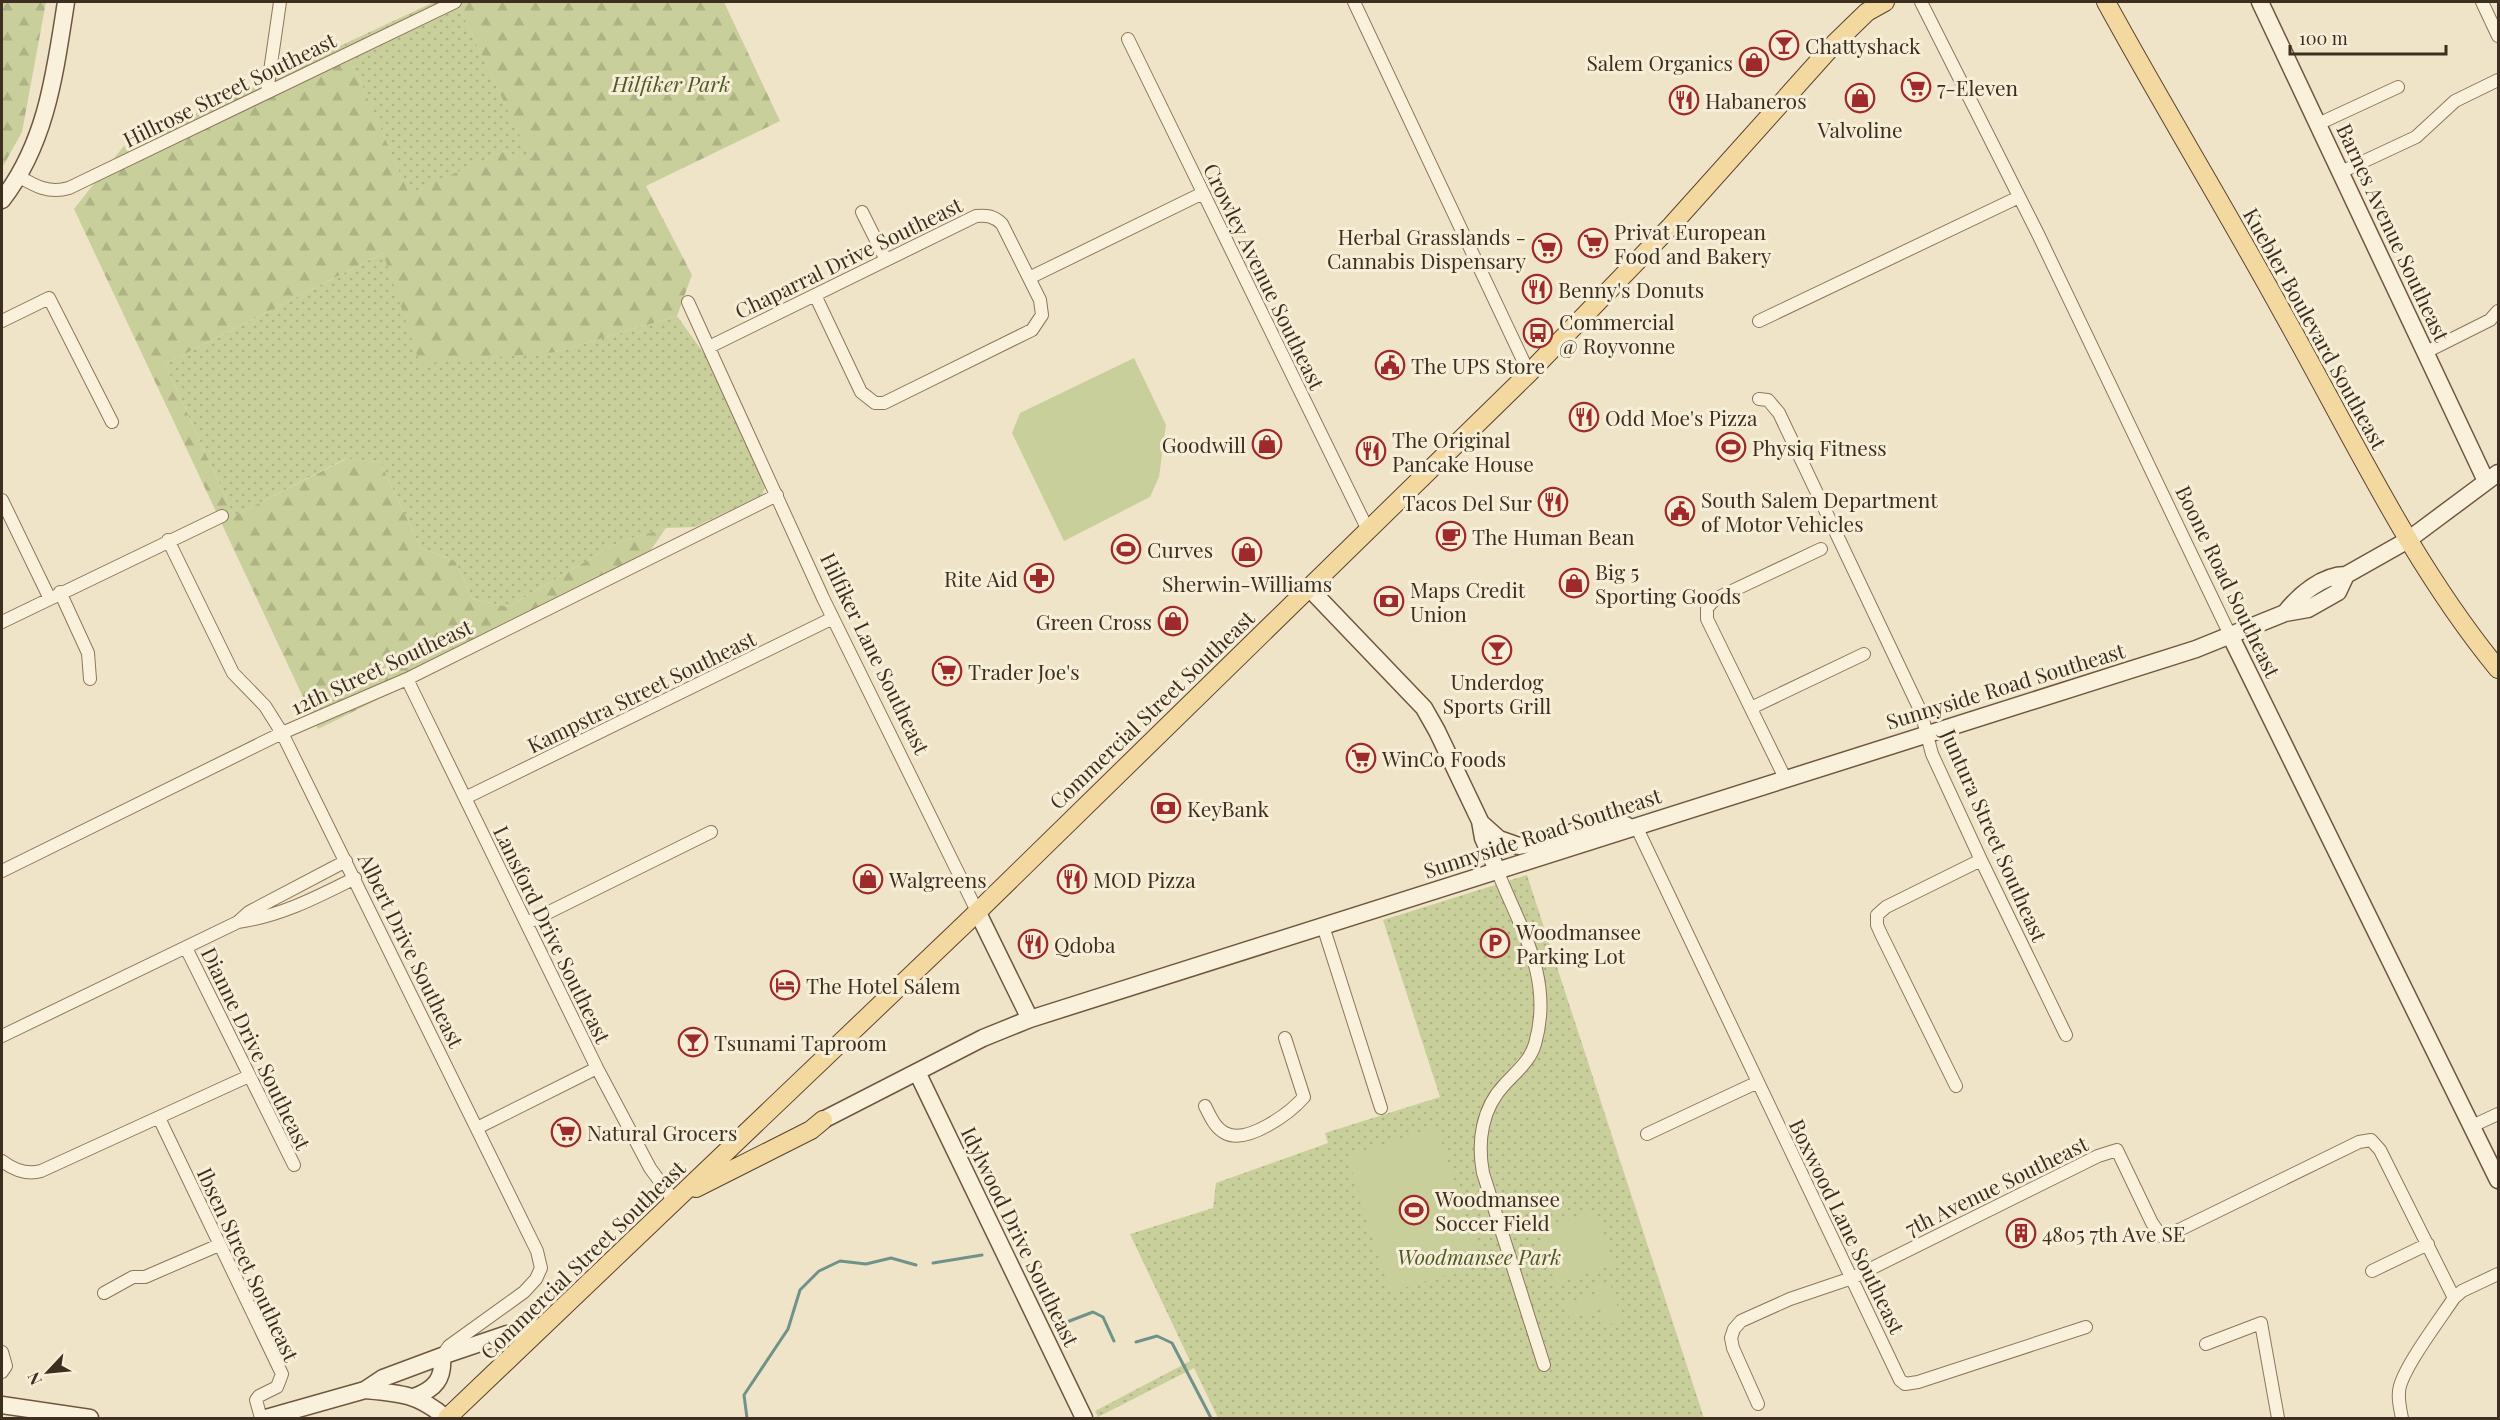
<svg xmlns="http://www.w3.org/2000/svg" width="2500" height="1420" font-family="'Playfair Display',serif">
<defs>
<pattern id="green-dots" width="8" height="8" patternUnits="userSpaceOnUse" patternTransform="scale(1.5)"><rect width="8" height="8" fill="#c9cf9b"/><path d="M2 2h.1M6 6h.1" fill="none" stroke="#aeb285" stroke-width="1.8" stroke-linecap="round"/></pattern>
<pattern id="forest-firs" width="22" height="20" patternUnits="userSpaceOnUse" patternTransform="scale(1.5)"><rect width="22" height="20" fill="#c9cf9b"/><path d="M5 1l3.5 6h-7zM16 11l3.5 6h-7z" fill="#aeb285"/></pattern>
</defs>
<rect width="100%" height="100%" fill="#f0e4c8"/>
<path fill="url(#green-dots)" d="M434 2H469L459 7 536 169 506 150 409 195 344 44Z
M383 253 556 352 677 316 708 359 766 484 762 495 695 527 666 528 619 542 508 607 473 599 455 561 421 548 380 462 345 459 234 516 165 364Z
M1527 875 1704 1418H1218L1194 1368 1098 1417 1095 1411 1190 1361 1130 1234 1213 1208 1216 1183 1328 1143 1325 1133 1440 1097 1383 920Z"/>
<path fill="url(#forest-firs)" d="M2 2H46L22 132 2 168Z
M469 2H724L780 121 646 186 692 275 677 316 556 352 420 364 383 253 165 364 234 516 346 459 380 462 421 548 455 561 473 599 508 607 619 542 666 528 635 573 318 729 74 209 123 147 344 44 409 194 506 150 535 168 459 7Z"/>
<path fill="#c9cf9b" d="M1134 358 1166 425 1159 477 1150 497 1064 541 1012 433 1020 413Z
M1436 1127 1480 1264 1391 1292 1347 1156Z
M1596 1211 1613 1264 1556 1283 1539 1230Z
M1609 1281 1622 1320 1606 1325 1593 1286Z
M1591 1296 1596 1309 1569 1318 1564 1304Z"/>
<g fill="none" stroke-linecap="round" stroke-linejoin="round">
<path stroke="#6f938a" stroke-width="3" d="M933 1263 982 1255
M1059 1325 1093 1312 1103 1317 1114 1341
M1136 1342 1157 1336 1172 1343 1211 1418
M747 1418 744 1395 788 1329 800 1290 819 1271 840 1261 866 1264 891 1258 916 1265"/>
<g stroke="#8d765c" stroke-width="14">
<path id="street" d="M1354 2 1529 373
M1921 2 2038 234 2230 635
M2482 2 2498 36
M1128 39 1368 530
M267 92 280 2
M2318 124 2398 87
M2341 172 2416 137 2455 101 2498 80
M18 176C35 186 49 194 69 188L455 2
M862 212 886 260
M815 295 861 392 875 403H884L1032 330 1042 315 1040 300 1029 278
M688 302 823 598 977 911
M2 321 49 298 112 422
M1759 321 2019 197
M709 347 976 216C987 215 994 216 1002 224L1029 278 1203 193
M2426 352 2490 320 2498 311
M1759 399 1768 400 1779 413 1921 712 1932 754 1981 860 2066 1035
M2 500 49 597
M168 540 233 673 265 706 282 733 537 1251 541 1268 536 1279 524 1292 449 1346 442 1356
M60 592 88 653 90 679
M2 622 222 516
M407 679 597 1068 650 1168 674 1201
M1751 708 1864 654
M1785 778 1707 619V608L1715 599 1821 549
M465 798 833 618
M1636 826 1900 1380 1905 1384 1918 1382 2086 1327
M1497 870C1520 928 1554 978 1535 1044 1530 1061 1517 1071 1505 1084 1482 1108 1477 1141 1483 1173L1544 1365
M2 871 282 733 407 679 777 495
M238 922 249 912 346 861
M527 923 711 832
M1323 926 1381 1108
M186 948 294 1165
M2 1036 238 922C281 916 317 897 355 878
M1956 1086 1881 934 1877 925V915L1886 907 1981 860
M1205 1106C1210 1116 1215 1128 1225 1133 1247 1145 1290 1113 1304 1097L1285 1038
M159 1118 282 1374 277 1387 259 1396 256 1400 261 1418
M2472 1126 2498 1114
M477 1128 597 1068
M1647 1134 1758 1082
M2 1161C14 1170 27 1175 41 1171L249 1076
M2372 1271 2428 1244
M104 1293 133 1277H145L219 1245
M2454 1298 2462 1291 2498 1274
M2206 1344 2261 1323 2278 1418
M2 1352 6 1366 2 1372
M1758 1404 1733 1348 1731 1338 1734 1329 1741 1321 1790 1299 1852 1278 2098 1156 2117 1150 2152 1223 2161 1236 2179 1230 2359 1142 2371 1140 2380 1150 2454 1298C2440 1319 2406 1364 2400 1386 2397 1396 2400 1408 2402 1418"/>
</g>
<g stroke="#6f573f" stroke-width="19">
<path id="secondary" d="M2260 2 2486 481
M2 200C47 142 55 72 66 2
M1309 588 1424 708 1437 731 1480 821 1483 838 1497 870
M2285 613C2299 595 2322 575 2346 575L2408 540 2498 473
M2230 635 2498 1180
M1480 822 1499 839 1519 846 1548 840 1601 823 1626 825
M977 911 1030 1019
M917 1072 1084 1418
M823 1120 983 1038 1030 1019 2196 649 2285 613 2308 609 2338 592 2346 575
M365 1390C400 1393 418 1394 446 1418
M414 1397C435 1389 444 1379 442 1356
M2 1405 90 1418
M266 1418 365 1390 383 1378 442 1356 507 1334 542 1327"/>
</g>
<g stroke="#5b4430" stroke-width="20">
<path id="primary" d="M2106 2C2164 108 2227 211 2285 317 2352 436 2411 563 2498 669
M696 1188 811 1130 823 1120
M447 1418 968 921 1529 373 1671 226 1835 43 1867 12 1885 2"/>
</g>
<use href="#street" stroke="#faf1dc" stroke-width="12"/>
<use href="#secondary" stroke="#faf1dc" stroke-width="16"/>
<use href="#primary" stroke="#f3d9a0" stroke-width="18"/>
</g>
<defs>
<g id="bar-ring" transform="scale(1.5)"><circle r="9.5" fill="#f7eed8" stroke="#9e2a2b" stroke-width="1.5"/><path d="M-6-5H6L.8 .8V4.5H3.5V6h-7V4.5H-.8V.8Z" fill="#9e2a2b"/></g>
<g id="shop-ring" transform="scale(1.5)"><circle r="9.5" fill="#f7eed8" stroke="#9e2a2b" stroke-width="1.5"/><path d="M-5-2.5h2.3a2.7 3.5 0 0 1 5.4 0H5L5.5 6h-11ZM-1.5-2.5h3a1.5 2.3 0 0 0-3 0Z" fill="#9e2a2b"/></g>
<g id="supermarket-ring" transform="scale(1.5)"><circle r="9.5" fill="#f7eed8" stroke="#9e2a2b" stroke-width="1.5"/><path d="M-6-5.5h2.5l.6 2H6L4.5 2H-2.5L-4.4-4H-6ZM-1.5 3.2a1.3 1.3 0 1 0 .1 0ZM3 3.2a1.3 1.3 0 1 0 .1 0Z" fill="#9e2a2b"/></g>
<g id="restaurant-ring" transform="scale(1.5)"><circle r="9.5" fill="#f7eed8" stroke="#9e2a2b" stroke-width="1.5"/><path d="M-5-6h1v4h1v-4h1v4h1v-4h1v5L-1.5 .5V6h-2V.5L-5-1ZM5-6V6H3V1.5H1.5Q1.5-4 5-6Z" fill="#9e2a2b"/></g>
<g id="bus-ring" transform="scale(1.5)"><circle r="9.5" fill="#f7eed8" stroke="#9e2a2b" stroke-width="1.5"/><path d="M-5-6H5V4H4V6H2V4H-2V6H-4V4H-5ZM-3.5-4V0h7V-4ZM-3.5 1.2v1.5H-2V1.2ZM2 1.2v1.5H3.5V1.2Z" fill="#9e2a2b"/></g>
<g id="civic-ring" transform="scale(1.5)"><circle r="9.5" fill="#f7eed8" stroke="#9e2a2b" stroke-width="1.5"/><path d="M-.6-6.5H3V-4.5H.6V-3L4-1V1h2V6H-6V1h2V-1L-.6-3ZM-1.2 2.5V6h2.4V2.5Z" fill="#9e2a2b"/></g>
<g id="stadium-ring" transform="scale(1.5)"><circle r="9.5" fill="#f7eed8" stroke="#9e2a2b" stroke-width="1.5"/><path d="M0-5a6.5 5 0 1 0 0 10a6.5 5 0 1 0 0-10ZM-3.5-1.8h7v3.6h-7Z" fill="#9e2a2b"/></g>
<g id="cafe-ring" transform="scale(1.5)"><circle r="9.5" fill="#f7eed8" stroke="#9e2a2b" stroke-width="1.5"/><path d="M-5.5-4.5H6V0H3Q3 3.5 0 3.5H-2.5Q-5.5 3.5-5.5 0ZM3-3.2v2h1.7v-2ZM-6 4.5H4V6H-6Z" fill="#9e2a2b"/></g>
<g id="pharmacy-ring" transform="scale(1.5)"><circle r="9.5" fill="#f7eed8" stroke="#9e2a2b" stroke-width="1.5"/><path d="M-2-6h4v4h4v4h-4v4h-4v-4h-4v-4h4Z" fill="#9e2a2b"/></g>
<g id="bank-ring" transform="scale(1.5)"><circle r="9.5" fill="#f7eed8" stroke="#9e2a2b" stroke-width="1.5"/><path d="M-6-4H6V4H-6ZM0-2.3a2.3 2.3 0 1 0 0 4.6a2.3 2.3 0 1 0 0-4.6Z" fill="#9e2a2b"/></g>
<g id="parking-ring" transform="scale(1.5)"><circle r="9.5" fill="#f7eed8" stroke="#9e2a2b" stroke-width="1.5"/><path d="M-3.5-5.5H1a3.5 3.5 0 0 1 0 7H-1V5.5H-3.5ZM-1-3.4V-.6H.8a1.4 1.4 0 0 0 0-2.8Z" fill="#9e2a2b"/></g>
<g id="hotel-ring" transform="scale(1.5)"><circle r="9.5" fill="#f7eed8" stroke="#9e2a2b" stroke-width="1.5"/><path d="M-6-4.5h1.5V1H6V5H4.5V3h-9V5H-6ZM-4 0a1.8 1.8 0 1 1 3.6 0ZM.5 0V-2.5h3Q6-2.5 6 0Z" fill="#9e2a2b"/></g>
<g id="building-ring" transform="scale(1.5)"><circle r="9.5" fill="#f7eed8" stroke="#9e2a2b" stroke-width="1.5"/><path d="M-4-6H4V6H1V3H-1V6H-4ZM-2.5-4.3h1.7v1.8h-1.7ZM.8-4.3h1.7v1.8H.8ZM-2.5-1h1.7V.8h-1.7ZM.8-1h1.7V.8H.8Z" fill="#9e2a2b"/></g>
</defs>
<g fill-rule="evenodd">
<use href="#bar-ring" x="1784" y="45"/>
<use href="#shop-ring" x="1754" y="62"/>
<use href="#supermarket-ring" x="1916" y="87"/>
<use href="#shop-ring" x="1860" y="98"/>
<use href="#restaurant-ring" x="1684" y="100"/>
<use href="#supermarket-ring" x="1593" y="243"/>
<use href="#supermarket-ring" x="1547" y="248"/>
<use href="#restaurant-ring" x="1537" y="289"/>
<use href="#bus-ring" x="1538" y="333"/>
<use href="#civic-ring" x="1390" y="365"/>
<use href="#restaurant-ring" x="1584" y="417"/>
<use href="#shop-ring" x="1267" y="444"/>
<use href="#stadium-ring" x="1731" y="447"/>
<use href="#restaurant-ring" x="1371" y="451"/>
<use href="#restaurant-ring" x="1553" y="502"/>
<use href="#civic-ring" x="1680" y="511"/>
<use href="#cafe-ring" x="1451" y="536"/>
<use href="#stadium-ring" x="1126" y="549"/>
<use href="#shop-ring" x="1247" y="552"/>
<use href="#pharmacy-ring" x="1039" y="578"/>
<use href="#shop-ring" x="1574" y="583"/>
<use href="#bank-ring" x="1389" y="601"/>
<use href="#shop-ring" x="1173" y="621"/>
<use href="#bar-ring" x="1497" y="650"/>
<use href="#supermarket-ring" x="947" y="671"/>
<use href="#supermarket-ring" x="1361" y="758"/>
<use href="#bank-ring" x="1166" y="808"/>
<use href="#shop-ring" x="868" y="879"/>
<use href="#restaurant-ring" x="1072" y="879"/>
<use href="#parking-ring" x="1495" y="943"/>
<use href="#restaurant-ring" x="1033" y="944"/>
<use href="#hotel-ring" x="785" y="985"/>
<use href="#bar-ring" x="693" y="1042"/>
<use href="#supermarket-ring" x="566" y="1132"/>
<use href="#stadium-ring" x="1414" y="1210"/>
<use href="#building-ring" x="2021" y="1233"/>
</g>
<g text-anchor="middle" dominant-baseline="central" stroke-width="6" stroke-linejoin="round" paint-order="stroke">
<g font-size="21" fill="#3d2e20" stroke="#f7eed8" text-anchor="start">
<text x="1805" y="45">Chattyshack</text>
<text x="1733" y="62" text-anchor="end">Salem Organics</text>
<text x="1937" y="87">7-Eleven</text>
<text x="1705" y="100">Habaneros</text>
<text x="1860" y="129" text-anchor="middle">Valvoline</text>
<text x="1614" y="231">Privat European<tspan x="1614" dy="24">Food and Bakery</tspan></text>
<text x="1526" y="236" text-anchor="end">Herbal Grasslands -<tspan x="1526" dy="24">Cannabis Dispensary</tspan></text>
<text x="1558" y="289">Benny's Donuts</text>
<text x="1559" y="321">Commercial<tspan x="1559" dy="24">@ Royvonne</tspan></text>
<text x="1411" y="365">The UPS Store</text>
<text x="1605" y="417">Odd Moe's Pizza</text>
<text x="1392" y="439">The Original<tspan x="1392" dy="24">Pancake House</tspan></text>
<text x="1246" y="444" text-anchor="end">Goodwill</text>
<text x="1752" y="447">Physiq Fitness</text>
<text x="1701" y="499">South Salem Department<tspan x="1701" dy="24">of Motor Vehicles</tspan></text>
<text x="1532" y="502" text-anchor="end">Tacos Del Sur</text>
<text x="1472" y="536">The Human Bean</text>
<text x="1147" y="549">Curves</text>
<text x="1595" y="571">Big 5<tspan x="1595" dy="24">Sporting Goods</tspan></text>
<text x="1018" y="578" text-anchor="end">Rite Aid</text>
<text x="1247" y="583" text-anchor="middle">Sherwin-Williams</text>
<text x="1410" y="589">Maps Credit<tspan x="1410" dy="24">Union</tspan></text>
<text x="1152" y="621" text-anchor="end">Green Cross</text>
<text x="968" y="671">Trader Joe's</text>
<text x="1497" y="681" text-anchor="middle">Underdog<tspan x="1497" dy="24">Sports Grill</tspan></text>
<text x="1382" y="758">WinCo Foods</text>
<text x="1187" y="808">KeyBank</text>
<text x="889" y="879">Walgreens</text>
<text x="1093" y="879">MOD Pizza</text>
<text x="1516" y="931">Woodmansee<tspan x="1516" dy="24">Parking Lot</tspan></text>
<text x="1054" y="944">Qdoba</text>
<text x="806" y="985">The Hotel Salem</text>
<text x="714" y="1042">Tsunami Taproom</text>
<text x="587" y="1132">Natural Grocers</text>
<text x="1435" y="1198">Woodmansee<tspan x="1435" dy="24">Soccer Field</tspan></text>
<text x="2042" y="1233">4805 7th Ave SE</text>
</g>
<g font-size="21" font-style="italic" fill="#4d5a26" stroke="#f7eed8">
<text x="671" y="83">Hilfiker Park</text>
<text x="1479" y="1256">Woodmansee Park</text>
</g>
<g font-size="21" fill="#3d2e20" stroke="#f7eed8">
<text transform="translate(229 89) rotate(-26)">Hillrose Street Southeast</text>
<text transform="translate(2394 232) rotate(65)">Barnes Avenue Southeast</text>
<text transform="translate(848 257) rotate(-26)">Chaparral Drive Southeast</text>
<text transform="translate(1265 276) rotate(64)">Crowley Avenue Southeast</text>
<text transform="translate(2316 328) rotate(61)">Kuebler Boulevard Southeast</text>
<text transform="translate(2229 581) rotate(64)">Boone Road Southeast</text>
<text transform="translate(876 653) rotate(64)">Hilfiker Lane Southeast</text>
<text transform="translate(381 666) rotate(-25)">12th Street Southeast</text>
<text transform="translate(2005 685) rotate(-17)">Sunnyside Road Southeast</text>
<text transform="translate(641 691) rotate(-26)">Kampstra Street Southeast</text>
<text transform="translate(1151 709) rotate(-44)">Commercial Street Southeast</text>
<text transform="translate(1542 832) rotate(-18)">Sunnyside Road Southeast</text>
<text transform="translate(1995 835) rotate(66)">Juntura Street Southeast</text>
<text transform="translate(553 934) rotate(64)">Lansford Drive Southeast</text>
<text transform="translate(412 950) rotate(64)">Albert Drive Southeast</text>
<text transform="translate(257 1048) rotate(64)">Dianne Drive Southeast</text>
<text transform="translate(1996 1185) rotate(-26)">7th Avenue Southeast</text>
<text transform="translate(1848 1226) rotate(64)">Boxwood Lane Southeast</text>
<text transform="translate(1021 1236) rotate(64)">Idylwood Drive Southeast</text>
<text transform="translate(582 1259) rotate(-44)">Commercial Street Southeast</text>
<text transform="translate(249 1264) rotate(65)">Ibsen Street Southeast</text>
</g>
</g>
<rect width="2500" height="1420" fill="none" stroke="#3d2e20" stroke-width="6"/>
<g transform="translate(48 1372) rotate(244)" stroke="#f7eed8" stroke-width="4.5" paint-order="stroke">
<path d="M0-4.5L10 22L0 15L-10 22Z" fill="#3d2e20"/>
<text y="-9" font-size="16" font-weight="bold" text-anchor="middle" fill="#3d2e20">N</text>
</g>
<path d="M2290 45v9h156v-9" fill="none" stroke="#3d2e20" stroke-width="3"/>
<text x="2299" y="45" font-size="18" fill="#3d2e20" stroke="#f7eed8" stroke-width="4.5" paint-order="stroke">100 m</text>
</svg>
